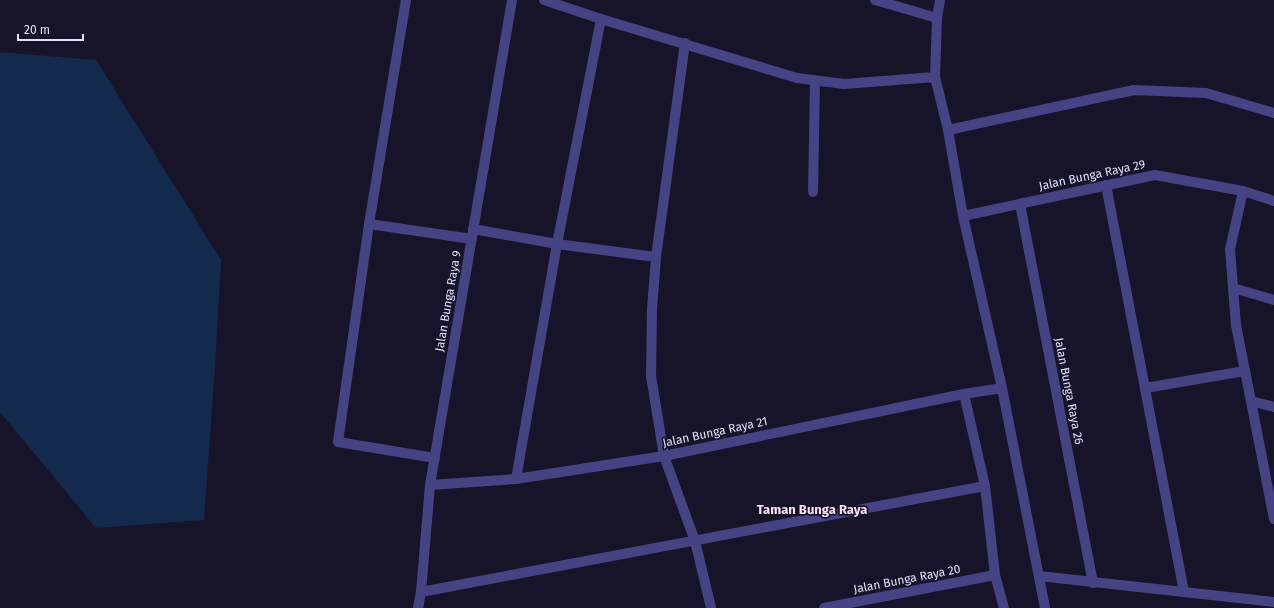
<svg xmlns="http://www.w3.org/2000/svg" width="1274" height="608" font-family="'Fira Sans',sans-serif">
<rect width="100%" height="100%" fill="#17142a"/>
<path fill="#142a4d" d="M0 52 96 60 221 260 215 367 204 520 96 528 0 412Z"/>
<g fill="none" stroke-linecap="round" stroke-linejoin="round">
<path stroke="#454384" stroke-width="10" d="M406 0 369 224 338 442 435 458
M875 0 937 18
M948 130 1134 90 1206 93 1274 113
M1106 185 1184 592
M369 224 472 239
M473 229 557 244 656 257
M1233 288 1274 300
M1145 388 1245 371
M664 456 695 541 711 608
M516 479 557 244 601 19
M421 592 985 486"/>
<path stroke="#454384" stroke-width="10" d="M544 0 601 19 797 78 844 84 935 77
M940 0 937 18 935 77 948 130 963 216 1002 388 1045 608
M1243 191 1230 249 1236 325 1274 519
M813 192 815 81
M1020 204 1093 583
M963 216 1155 175 1243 191 1274 201
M964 394 985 486 995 575 1004 608
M1251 401 1274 407
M664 456 651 376 652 309 656 257 685 43
M430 485 516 479 664 456 964 394 1002 388
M1039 576 1274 602
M418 608 421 592 430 485 512 0
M824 608 995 575"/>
</g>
<g text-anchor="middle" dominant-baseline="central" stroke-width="3.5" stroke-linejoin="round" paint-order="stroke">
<g font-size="12" fill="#e2dffc" stroke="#17142a">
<text transform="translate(1092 175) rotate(-12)">Jalan Bunga Raya 29</text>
<text transform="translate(448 301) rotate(-80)">Jalan Bunga Raya 9</text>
<text transform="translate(1069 391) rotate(79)">Jalan Bunga Raya 26</text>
<text transform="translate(715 432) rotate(-12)">Jalan Bunga Raya 21</text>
<text transform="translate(907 579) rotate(-11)">Jalan Bunga Raya 20</text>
</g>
<g font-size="13" font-weight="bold" fill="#fce1f2" stroke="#17142a">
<text x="812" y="509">Taman Bunga Raya</text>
</g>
</g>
<path d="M18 34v6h65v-6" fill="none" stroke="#e2dffc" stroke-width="2"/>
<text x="24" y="34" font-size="12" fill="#e2dffc" stroke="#17142a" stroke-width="3" paint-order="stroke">20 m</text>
</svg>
